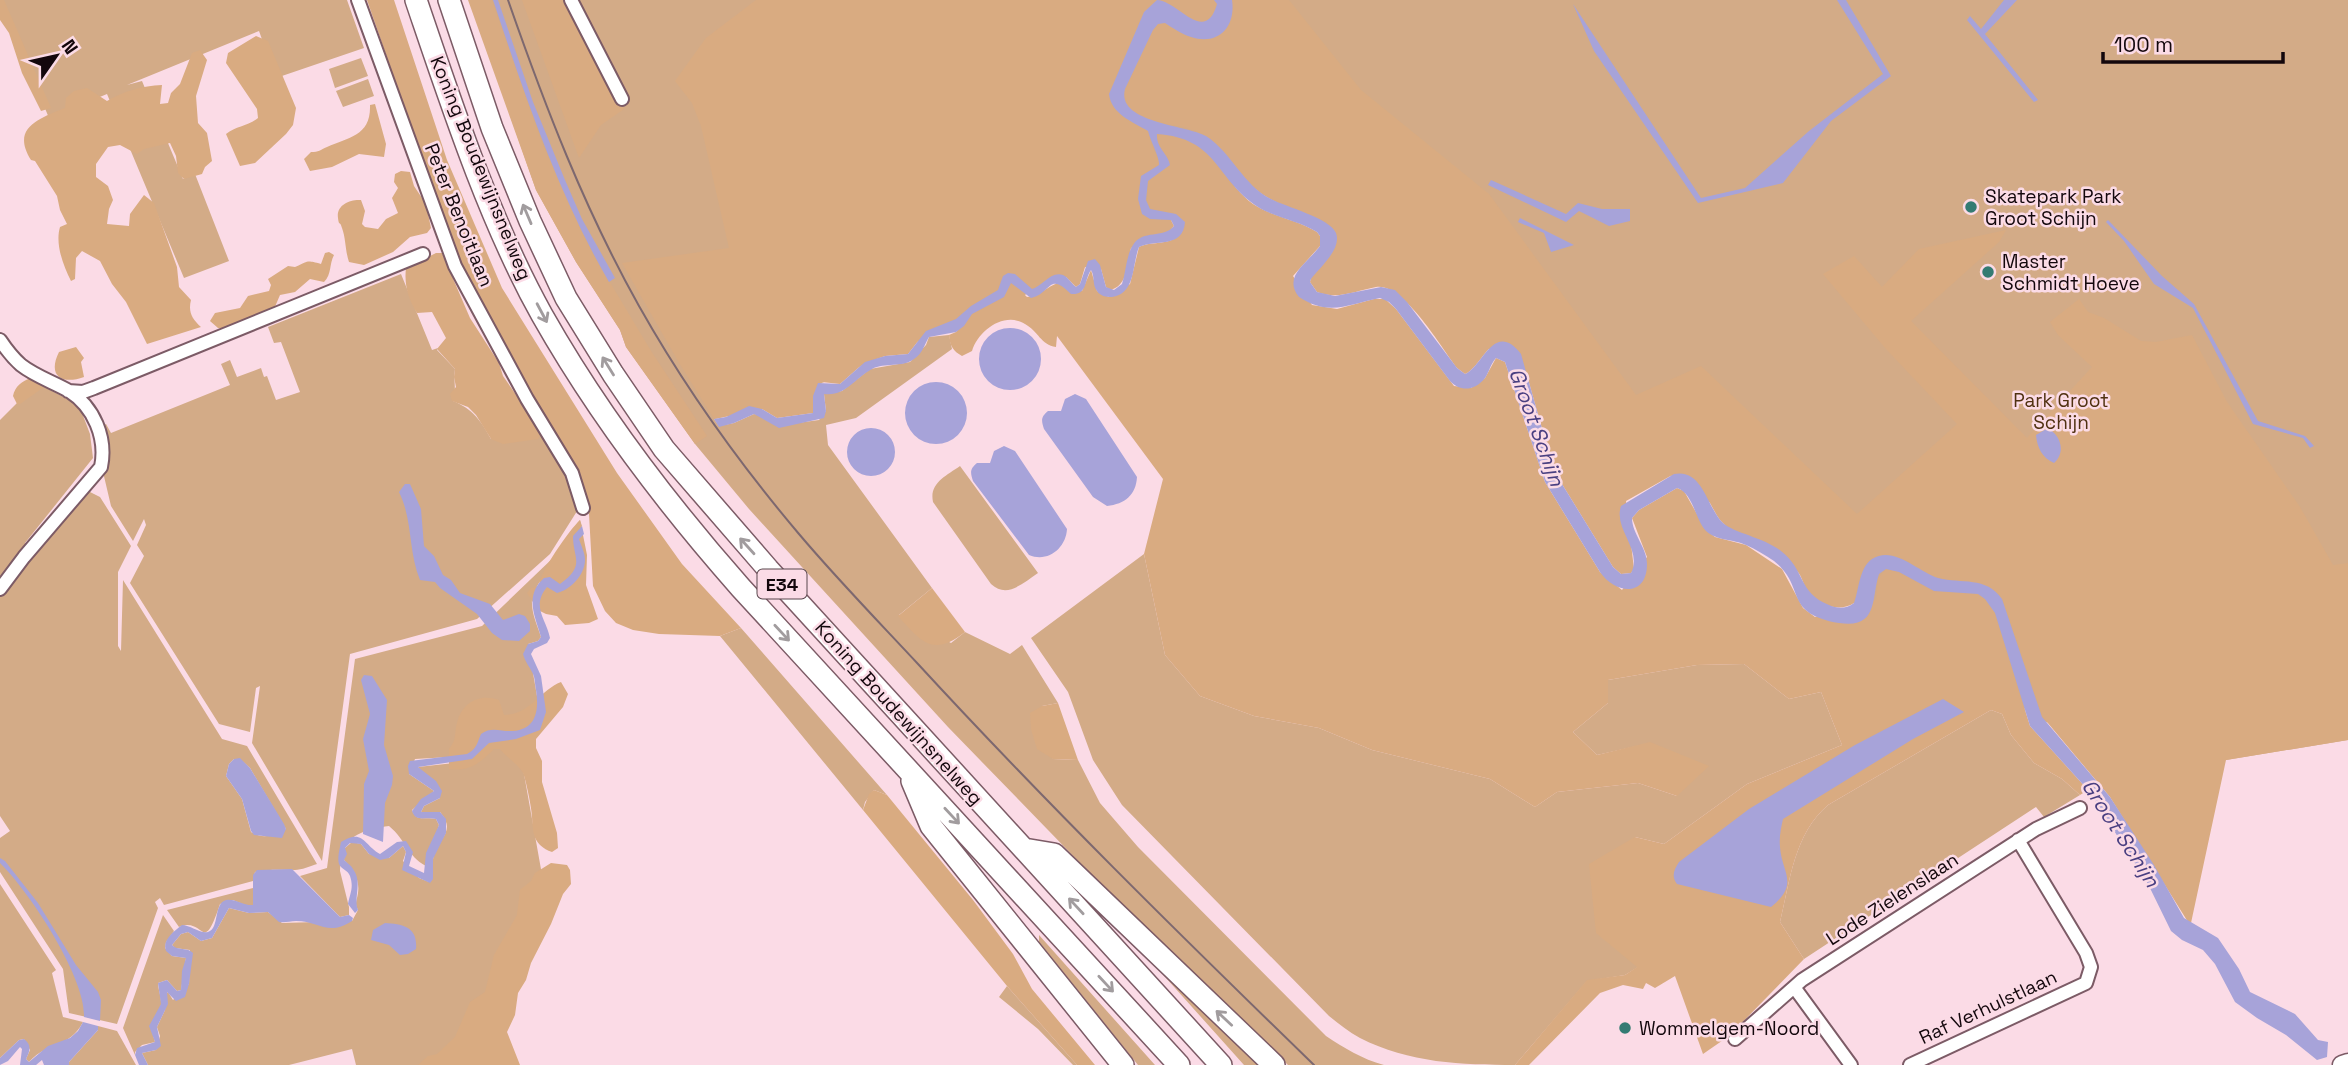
<svg xmlns="http://www.w3.org/2000/svg" width="2348" height="1065" font-family="'Space Grotesk',sans-serif">
<rect width="100%" height="100%" fill="#fbdbe6"/>
<path fill="#d3ab87" fill-rule="evenodd" d="M0 0H347L364 48 276 78 259 31 127 85 142 81 183 179 195 174 229 261 184 278 107 94 49 118Z
M470 0H2348V740L2226 760 2046 722 1854 603 1247 180 1066 277 762 409 714 419 719 426 734 423 754 414 797 423 819 420 826 411 824 394 842 391 870 369 910 362 926 345 929 337 949 335 952 349 856 418 826 425 828 445 932 588 899 615 951 643 965 632 1010 654 1022 645 1058 703 1042 706 1053 759 1078 760 1100 803 1138 847 1326 1036C1344 1048 1362 1059 1384 1065H1288L1080 863 948 727 749 509 695 444 626 347 620 330 576 262 536 190Z
M361 58 368 76 335 88 329 69Z
M368 79 374 96 343 107 336 91Z
M401 274 432 350 438 348 437 350 455 369C453 382 457 387 453 401 473 409 481 421 491 439L539 425 559 455 579 508 550 554 477 619 350 654 322 861 252 743 260 686 256 688 250 732 219 724 130 583 144 556 137 545 146 525 144 519 133 541 111 506 103 472 102 426 106 424 111 433 230 385 221 364 230 360 237 377 261 368 264 377 267 376 276 400 300 392 281 342 274 343 268 327Z
M37 383 79 405 90 434 93 458 25 543 28 546 0 581V420Z
M960 466 1038 573C1023 583 1007 599 991 584L933 502C929 483 946 476 960 466Z
M90 492 100 497 131 546 118 572V646L121 651 123 580 222 739 247 746 317 864C311 866 301 870 295 870 282 870 268 869 255 872L253 881 164 905 160 898 155 902 158 908 117 1024 69 1013 63 969 0 872V838L10 831 0 816V597L29 558 84 494ZM234 759H240L250 768 286 829C275 835 263 840 251 832L242 799 226 776 229 764Z
M580 520 582 526C572 540 532 586 532 599 531 613 537 624 541 637L538 641 528 644 538 702 449 757 415 759 409 774 434 791 412 810C416 823 426 816 436 819L439 825 426 866C407 856 406 840 389 826 367 829 358 832 341 847L340 871 349 907V915L340 917 300 876 327 868 355 659 482 626 555 556Z
M1144 554 1165 655 1200 696 1254 716 1319 728 1372 750 1490 779 1535 807 1557 792 1638 783 1677 796 1650 743 1597 755 1573 732 1608 703V680L1697 665 1744 664 1789 699 1821 692 1842 745 1747 784 1664 844 1635 837 1638 967 1625 975 1587 981 1515 1065C1462 1065 1409 1063 1360 1038 1349 1032 1339 1024 1329 1016L1122 805 1093 760 1068 692 1031 638Z
M741 628 887 795 874 790 865 802 863 810 720 636Z
M1991 710 2002 714 2011 735 2034 763 2062 779 2080 795 2044 817 2036 807 1804 959 1780 922C1790 881 1794 834 1828 805Z
M511 740 524 774 544 886 453 1065H356L352 1049 289 1065H148L142 1053 156 1050 160 1036 157 1027 165 1010 167 993 168 992 173 1000 189 984 190 950 175 948 172 945 181 934 188 932 201 941 212 938 229 908 249 913 268 912 282 923 352 921 358 910C354 903 357 901 358 893 360 879 353 870 344 860L345 848 352 842 361 844 369 854 389 858 403 846 406 852 403 861 419 878 429 882C435 872 431 865 434 854 440 837 456 831 440 812H421L424 806 440 798 418 767 463 762Z
M0 884 56 970 52 973 63 1017 83 1022C69 1049 49 1040 29 1062L26 1059 30 1050 24 1039 19 1040 0 1058Z
M253 888V905L247 906 233 900 220 904C202 958 205 916 179 927L167 910Z
M163 915 174 931 166 942 165 948 172 956 186 958 181 990 177 991 167 980 158 983C158 990 162 998 161 1005 155 1025 147 1015 155 1042L142 1045 135 1052V1055L123 1028Z
M1039 935 1155 1065H1138L1039 942Z
M1132 940 1263 1065H1244Z
M1007 986 1077 1065H1073L1038 1029 999 997Z
M98 1026 117 1031 136 1065H69V1062L98 1030Z"/>
<path fill="#d9ab81" d="M0 0H4L51 108 41 111 22 73 9 33 0 20Z
M367 0H394L447 160 502 288 617 473 682 564 741 628 720 636 659 634 633 630 616 623 605 611 593 586 589 514 580 476 492 326 458 262Z
M468 0H492L542 142 593 254 651 351 707 436 695 444 626 347 620 330 576 262 536 190Z
M522 0H565L624 109 601 125 579 158Z
M756 0H1289L1361 90 1489 194 1636 395 1701 366 1857 514 1957 424 1886 349 1823 274 1854 256 1882 287 1919 249 2006 230 1999 242 1911 321 2027 438 2092 367 2058 335 2050 322 2079 299 2088 312 2104 318 2141 341 2156 342 2192 335 2227 402 2300 507 2333 565 2348 563V740L2226 760 2191 923 2188 922 2110 797 2042 716 2002 599C1987 577 1954 585 1932 576 1920 570 1907 559 1893 556 1888 555 1877 556 1872 559 1859 567 1859 590 1854 603 1840 613 1815 605 1807 590 1803 584 1802 576 1797 571 1777 552 1737 540 1720 520 1708 504 1700 469 1674 474L1626 501 1634 569 1631 573 1621 574 1613 567 1554 471 1521 354C1494 319 1482 368 1465 374L1457 368C1441 347 1403 282 1376 287 1355 291 1338 300 1317 292L1310 282 1327 222C1304 213 1274 205 1254 188 1234 171 1224 144 1198 132 1183 125 1166 125 1151 121 1146 137 1153 148 1160 162L1157 167 1141 176 1150 219 1171 220 1174 226 1169 232 1131 248C1127 264 1128 286 1110 290L1106 287 1101 269 1085 267 1080 284 1076 287 1066 277 1053 276 1037 289H1032L1015 274 1001 280 998 290 971 306 956 319 926 331 908 354 885 356 865 362 840 384 822 382 813 401V413L777 418 762 409 714 419 678 361 622 263 729 248 701 126 692 103 675 81 706 38Z
M256 36 268 41 296 108 293 125 286 134 255 163 240 166 226 134C236 126 248 126 258 118L257 109 226 63 228 53Z
M200 50 207 60 196 96 198 123 207 133 212 161 205 167 202 174 184 179 178 173 176 156 170 143 144 149 137 154 120 145 108 147 96 164V177L108 186 113 200 109 209 107 224 129 226 130 214 144 195 154 203 177 267 179 287 191 300C188 312 192 319 201 327L147 344 126 302 112 284 100 261 82 251 76 258 75 279 71 281C63 265 55 244 60 227L67 224 60 210 57 196 35 161 31 160C10 127 41 118 65 108L66 98 74 91 87 88 107 101C124 91 142 86 162 85L160 104 168 103 171 93 180 84 192 53Z
M375 104 386 144 384 157 359 154 332 167 310 171 304 159 311 152C319 152 320 150 327 147 349 137 371 136 370 105Z
M1157 134C1167 135 1179 135 1189 140 1217 153 1228 186 1253 204 1273 217 1298 220 1317 232L1320 236V246L1293 276 1312 305 1337 309 1374 299H1385L1396 309 1454 386 1471 388 1485 378 1496 358 1505 362 1545 482 1600 572 1622 590 1647 557 1632 518 1639 510 1677 488 1684 491 1706 530 1715 537 1746 545 1782 569 1803 608 1815 617 1876 600 1878 578 1886 569 1899 572 1934 591 1978 594 1985 599 1995 613 2030 726 2088 790 2080 795 2062 779 2034 763 2011 735 2002 714 1991 710 1828 805C1794 834 1790 881 1780 922L1804 959 1729 1036 1703 1054 1675 976 1655 988 1646 983 1643 989 1623 985 1600 993 1529 1065H1515L1587 980 1625 975 1637 967 1596 933 1589 864 1635 837 1664 844 1747 784 1842 745 1821 692 1789 699 1744 664 1697 665 1608 680V703L1573 732 1597 755 1650 742 1709 766 1677 796 1638 783 1557 792 1535 807 1490 779 1372 750 1319 728 1254 716 1200 696 1165 655 1144 554 1163 479 1057 336 1056 347C1041 345 1038 331 1025 324 1004 311 978 331 972 351L962 356C953 351 950 346 949 335L956 332 972 314 1004 297 1009 284 1013 283 1027 297C1040 296 1046 287 1058 283L1082 291 1091 270 1097 291 1109 297 1130 284 1139 247C1154 240 1170 247 1182 232L1173 213 1152 210 1147 203 1148 181 1170 162 1158 144Z
M401 171 410 172 414 186 426 204 431 228 427 233 410 237 393 252 364 265 349 262C345 250 346 239 342 228 340 220 339 227 338 218 336 205 350 199 361 200L365 211 362 224 365 227 378 229 386 219 398 213 392 198 398 188 394 182 395 174Z
M329 252 334 255C329 264 332 274 324 282L310 279 295 292 280 295 274 309 226 329 218 328 210 321 215 313 240 308 248 296 269 291 271 285 268 279 288 266 295 267C310 261 305 260 321 264L325 253Z
M436 253H442L470 318 499 363 503 376 542 432 538 439 503 444 491 439 476 415 468 407 452 401 450 394 456 387 454 377 455 369 437 349 446 338 432 312 417 313C408 299 404 284 406 268Z
M76 347 84 358 81 362 84 377C62 385 47 376 59 352Z
M31 378 43 383 44 387 20 404H17L13 396C15 386 22 381 31 378Z
M580 520 587 555 586 585 598 619 589 623 565 625 557 616 546 614 538 610 527 593 531 588 539 586C539 573 570 529 580 520Z
M932 588 965 632C932 658 921 641 898 616Z
M561 682 568 694 563 707 536 739V748L542 761V782L557 833 558 848 552 852C533 845 533 833 532 817 532 809 526 780 523 773 518 764 506 757 500 749H494C480 763 469 772 449 769V749C457 740 454 733 457 723 462 702 480 693 499 700L504 715C530 715 540 690 561 682Z
M1058 703 1078 760 1053 759 1037 749 1031 729 1030 713 1042 706Z
M874 790 887 795 973 900 1013 954 1032 989 1095 1065H1077L1007 986 863 810 869 794Z
M551 863 567 865 570 870 571 884 563 894 551 924 531 963 526 980 518 993 515 1015 507 1032 520 1065H418L428 1056 437 1054 455 1037 470 1002 485 992 494 955 517 915 520 890 531 881 535 873Z"/>
<path fill="#a7a3d9" d="M493 0H498L533 102 565 180 582 219 615 278 609 282C558 194 525 96 493 0Z
M1157 0C1177 0 1205 46 1217 4L1214 0H1232C1236 26 1219 46 1191 37 1181 34 1173 28 1165 23L1158 24 1153 30 1125 89C1116 123 1188 125 1206 136 1232 153 1243 185 1271 199 1286 207 1330 218 1336 233 1342 249 1320 267 1311 279L1310 282 1317 292 1335 296 1381 287 1395 290 1407 302 1457 368 1465 374C1482 368 1494 319 1521 354L1554 471 1613 567 1621 574 1631 573C1643 550 1613 529 1621 506L1674 474C1703 468 1707 508 1723 523 1734 533 1765 538 1781 551 1805 569 1798 593 1829 605 1838 609 1846 609 1854 603 1859 590 1859 568 1872 559 1894 545 1918 572 1938 578 1962 584 1986 576 2002 599L2042 717 2110 797 2154 865 2184 918 2218 938 2239 969 2250 992 2295 1014 2318 1040 2328 1042 2327 1057 2317 1060 2286 1035 2257 1018 2235 1002 2215 964 2203 950 2182 940 2171 931 2148 884 2088 790 2030 726 1995 613 1985 599 1978 594 1934 591 1899 572 1886 569 1879 574C1871 598 1879 629 1839 623 1782 613 1807 587 1774 561 1765 555 1755 549 1746 545 1733 539 1717 541 1706 531 1695 519 1693 493 1677 488L1639 510 1632 518C1632 534 1647 547 1647 564 1647 598 1615 594 1600 572L1545 482 1505 362 1496 358C1490 365 1489 372 1485 378 1475 391 1460 392 1450 381L1396 309 1389 302 1380 298C1348 304 1330 317 1299 297 1282 276 1308 263 1320 246V236L1317 232C1299 221 1276 218 1258 207 1215 179 1218 138 1157 134 1156 148 1168 153 1170 165L1148 181 1146 200 1150 209 1176 214 1185 222C1183 249 1155 239 1139 247 1132 264 1136 294 1112 297 1106 297 1100 296 1097 291 1092 285 1095 276 1091 270 1084 280 1088 295 1071 294 1048 271 1052 293 1031 298L1011 283 1004 297 972 314 964 326 956 332 929 337C924 345 923 353 914 359 902 368 885 362 872 369 855 378 845 397 824 394L826 411 824 418 779 428 754 414 734 423 719 427 714 419 726 417 749 406 762 409 777 418 813 413V396L818 383 840 384 865 362 885 356 908 354 926 331 956 319 971 306 998 290 1003 276 1008 273 1015 274 1032 289C1042 287 1050 271 1063 275 1068 277 1072 284 1076 287L1080 284 1088 261 1095 259 1100 265 1106 287 1114 290 1122 284C1126 272 1126 256 1133 245 1143 229 1163 239 1174 226L1171 220 1150 219 1142 214 1138 199 1141 176 1159 165C1160 158 1150 140 1148 131 1133 122 1111 114 1109 94L1144 12Z
M1837 0H1846L1891 76 1831 121 1783 183 1698 203 1594 51 1573 4 1701 198 1745 188 1809 131 1883 74Z
M2004 0H2017L1985 34 2038 100 2034 102 1967 20 1970 16 1981 29Z
M1491 180 1566 214 1578 203 1602 209H1630V221L1609 226 1579 211 1566 222 1488 185Z
M1520 218 1574 245 1551 252 1544 233 1518 222Z
M2108 220 2162 276 2194 304 2258 421 2305 436 2314 446 2310 448 2303 438 2253 424 2193 308 2154 284 2124 241 2106 222Z
M979 359a31 31 0 1 1 62 0a31 31 0 1 1-62 0Z
M905 413a31 31 0 1 1 62 0a31 31 0 1 1-62 0Z
M1075 394 1086 399 1137 477C1136 495 1125 504 1107 506L1093 497 1044 429C1041 420 1041 417 1048 411H1061L1065 399Z
M847 452a24 24 0 1 1 48 0a24 24 0 1 1-48 0Z
M2048 428C2061 436 2066 452 2054 463 2042 458 2037 447 2036 435Z
M1004 446 1015 451 1067 529C1066 548 1048 563 1029 555L973 481C970 472 970 469 977 463H990L994 451Z
M405 484H410L421 509 424 546 434 556 443 575 451 580 460 593 490 604 503 620 519 614 525 616 530 624V631L519 641 502 640 492 633 477 614 440 588 435 582 420 580C408 551 413 520 399 492Z
M582 526 584 534 579 539C581 546 585 552 585 560 585 575 570 590 557 593L547 587C531 607 546 618 550 638L547 643 534 649 531 654 541 676 546 712 540 730 516 739 489 743 472 759 418 767 436 781 442 791 440 798 424 806 421 812H440L446 819V833L433 859V879L430 883 402 870 406 852 403 846 389 858 380 860 369 854 361 844 350 843 345 848 347 854 344 860C347 863 351 865 353 869 363 882 353 898 358 910L355 913 348 904C350 893 354 888 350 876 348 870 341 869 339 864 337 859 340 847 341 842 363 828 364 845 380 854L397 842 406 841 413 852 409 866 424 873 426 853 439 825 436 819C425 816 416 823 412 811L421 799 434 791 409 774 408 766 410 761 467 754C477 749 477 743 481 734 492 726 501 732 513 731 537 729 539 709 536 690 535 685 535 678 533 674 530 667 525 662 523 654L528 644 538 641 541 637C535 616 524 596 544 578L550 577 560 584C586 565 573 559 573 536Z
M364 675 372 676 387 700 384 745 393 776 392 785 385 803 383 842 363 834 364 784 369 771 363 739 370 714 361 680Z
M1943 699 1964 712 1913 739 1783 819C1781 828 1779 837 1780 847 1782 874 1800 883 1771 907L1677 884C1671 876 1674 870 1679 862L1749 809 1855 745Z
M240 758 250 768 284 824 286 829 282 838 254 835 251 831 242 799 226 776 229 764 234 759Z
M0 858 5 861 38 903 76 965 98 992 101 1000 100 1021 84 1017C86 977 28 890 0 863Z
M292 869 340 917 349 915 353 918 352 921C328 937 319 921 296 921 290 921 285 923 279 922L268 912 249 913 229 908 212 938 201 941 188 932 181 934 172 945C177 951 188 947 193 953L189 984 185 997 176 1001 167 992 168 1004 157 1027 161 1046 156 1050 142 1053 148 1065H139L135 1055 137 1048 155 1042 149 1026 161 1004 158 983 167 980 177 991 181 990 182 971 186 958 172 956 166 951C162 940 173 932 182 925 190 925 201 934 208 932 220 928 213 904 226 900 235 898 244 906 253 905V875L257 870Z
M385 923C403 924 418 927 416 949L408 954 400 955 389 945 371 940 373 930Z
M83 1022 98 1026V1030L69 1062V1065H44L42 1060 36 1065H20L22 1049 20 1047 8 1061 0 1065V1058L19 1040 24 1039C32 1045 30 1051 26 1059L29 1062 48 1046 70 1038 78 1031Z"/>
<g fill="none" stroke-linecap="round" stroke-linejoin="round">
<g stroke="#7c5b66" stroke-width="16">
<path id="minor" d="M358 0 455 266 527 399 572 473 583 508
M571 0 622 99
M0 340C6 349 13 358 21 365 35 376 53 382 69 391 94 407 107 438 101 467L24 557 0 589
M68 391 83 392 94 388 423 254
M1794 987 1851 1065
M1735 1039 1802 980 2036 829 2080 808
M1910 1065 2086 983 2091 967 2086 953 2018 840"/>
</g>
<g stroke="#7c5b66" stroke-width="21">
<path id="primary" d="M2342 1065 2348 1063"/>
</g>
<g stroke="#7c5b66" stroke-width="24">
<path id="motorway" d="M416 0C451 103 489 220 542 315 598 414 666 503 741 588L1179 1065
M449 0 492 128 530 221 566 298 613 374 664 449 768 569 1221 1065
M912 781 931 826 1123 1065
M1024 849 1054 854 1274 1065"/>
</g>
<use href="#minor" stroke="#fff" stroke-width="12"/>
<use href="#primary" stroke="#fff" stroke-width="18"/>
<use href="#motorway" stroke="#fff" stroke-width="21"/>
<path stroke="#7d686f" stroke-width="2" d="M508 0C545 106 584 208 639 306 684 386 739 463 799 534 837 579 878 621 918 664 1045 802 1179 934 1314 1065"/>
</g>
<defs><path id="oneway-shaft" d="M-6 0H5M1.5-3L5.5 0L1.5 3" fill="none" stroke-width="1.6" stroke-linecap="round" stroke-linejoin="round" transform="scale(1.75)"/></defs>
<g stroke="#a19c9e">
<use href="#oneway-shaft" transform="translate(527 214) rotate(-113)"/>
<use href="#oneway-shaft" transform="translate(542 313) rotate(62)"/>
<use href="#oneway-shaft" transform="translate(608 366) rotate(-122)"/>
<use href="#oneway-shaft" transform="translate(747 546) rotate(-132)"/>
<use href="#oneway-shaft" transform="translate(782 633) rotate(47)"/>
<use href="#oneway-shaft" transform="translate(952 816) rotate(47)"/>
<use href="#oneway-shaft" transform="translate(1076 906) rotate(-133)"/>
<use href="#oneway-shaft" transform="translate(1106 984) rotate(47)"/>
<use href="#oneway-shaft" transform="translate(1224 1018) rotate(-137)"/>
</g>
<g fill="#347b73" stroke="#fbdbe6" stroke-width="2.5">
<circle cx="1971" cy="207" r="7"/>
<circle cx="1988" cy="272" r="7"/>
<circle cx="1625" cy="1028" r="7"/>
</g>
<g text-anchor="middle" dominant-baseline="central" stroke-width="5" stroke-linejoin="round" paint-order="stroke">
<rect fill="#fbdbe6" stroke="#59474d" stroke-width="2" x="757.5" y="569.5" width="49" height="29" rx="5"/>
<g font-size="18" font-weight="bold" fill="#13070c">
<text x="782" y="584">E34</text>
</g>
<g font-size="19" fill="#13070c" stroke="#fbdbe6">
<text transform="translate(481 168) rotate(68)">Koning Boudewijnsnelweg</text>
<text transform="translate(459 215) rotate(68)">Peter Benoitlaan</text>
<text transform="translate(899 713) rotate(48)">Koning Boudewijnsnelweg</text>
<text transform="translate(1892 899) rotate(-33)">Lode Zielenslaan</text>
<text transform="translate(1988 1007) rotate(-25)">Raf Verhulstlaan</text>
</g>
<g font-size="19" fill="#13070c" stroke="#fbdbe6" text-anchor="start">
<text x="1985" y="196">Skatepark Park<tspan x="1985" dy="22">Groot Schijn</tspan></text>
<text x="2002" y="261">Master<tspan x="2002" dy="22">Schmidt Hoeve</tspan></text>
<text x="1639" y="1028">Wommelgem-Noord</text>
</g>
<g font-size="19" fill="#503111" stroke="#fbdbe6">
<text x="2061" y="400">Park Groot<tspan x="2061" dy="22">Schijn</tspan></text>
</g>
<g font-size="21" font-style="italic" fill="#493f81" stroke="#fbdbe6">
<text transform="translate(1537 427) rotate(70)">Groot Schijn</text>
<text transform="translate(2121 833) rotate(57)">Groot Schijn</text>
</g>
</g>
<g transform="translate(56 56) rotate(56)" stroke="#fbdbe6" stroke-width="5" paint-order="stroke">
<path d="M0-5L12 26L0 18L-12 26Z" fill="#13070c"/>
<text y="-10" font-size="19" font-weight="bold" text-anchor="middle" fill="#13070c">N</text>
</g>
<path d="M2103 52v10h180v-10" fill="none" stroke="#13070c" stroke-width="3.5"/>
<text x="2114" y="52" font-size="21" fill="#13070c" stroke="#fbdbe6" stroke-width="5" paint-order="stroke">100 m</text>
</svg>
